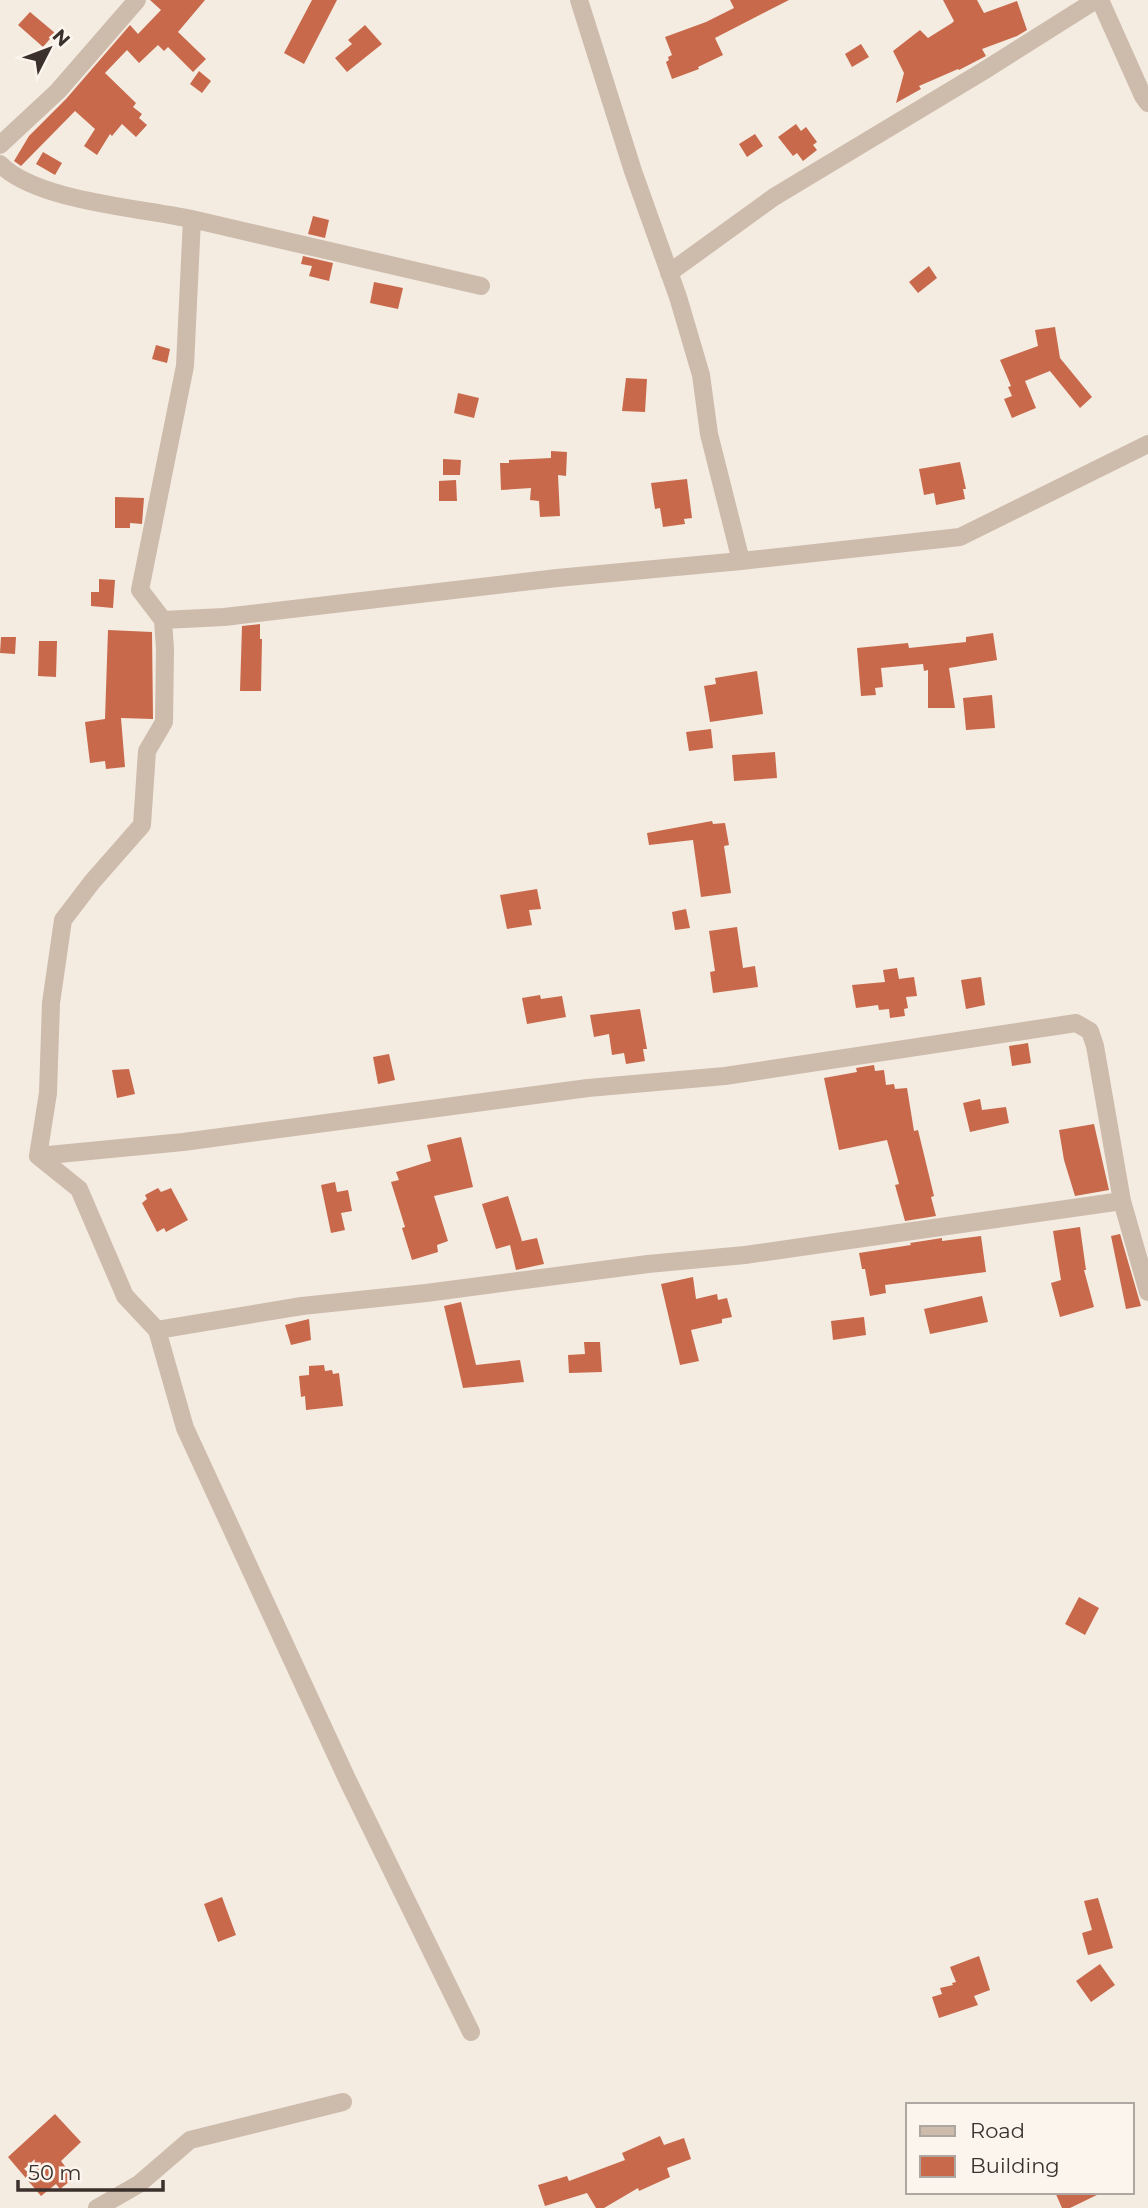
<svg xmlns="http://www.w3.org/2000/svg" width="1148" height="2208" font-family="Montserrat,sans-serif">
<rect width="100%" height="100%" fill="#f4ebe1"/>
<path fill="#c8694b" d="M150 0H205L178 32 206 59 193 72 168 47 164 51 158 45 139 63 127 50 105 73 136 103 133 107 142 114 139 118 147 125 136 137 122 124 112 136 110 134 97 155 84 146 95 129 75 111 21 166 14 161 29 136 66 99 130 25 138 34 161 10Z
M312 0H337L304 64 284 53Z
M730 0H789L715 38 723 55 698 67 699 69 672 79 666 62 669 60 668 57 672 55 665 37 706 22 734 8Z
M943 0H977L984 13 1017 1 1027 30 1017 36 982 49 986 56 959 70 958 69 919 86 921 89 896 103 904 73 893 51 920 30 928 38 952 23 954 21Z
M30 12 55 33 43 47 18 25Z
M365 25 382 44 347 72 335 58 352 44 348 40Z
M861 44 869 57 852 67 845 54Z
M199 71 211 81 202 93 190 84Z
M796 124 801 131 806 127 817 142 813 145 817 150 803 161 797 153 793 156 778 137Z
M755 134 763 146 747 157 739 144Z
M43 152 62 163 55 175 36 164Z
M313 216 329 220 325 238 308 234Z
M303 256 333 263 329 281 309 276 312 266 301 264Z
M929 266 937 278 918 293 909 282Z
M374 282 403 288 398 309 370 303Z
M1055 327 1060 358 1092 397 1080 408 1050 371 1025 381 1036 408 1012 418 1004 399 1012 396 1008 387 1011 386 1000 360 1038 346 1035 330Z
M156 345 170 349 167 363 152 359Z
M626 378 647 379 645 412 622 411Z
M458 393 479 398 474 418 454 413Z
M551 451 567 452 566 476 558 475 560 516 540 517 539 501 530 500 531 488 501 490 500 463H509V460L551 458Z
M443 459 461 460 460 475H443Z
M960 462 966 489H963L965 499 936 505 934 493 924 495 919 469Z
M687 479 692 518 684 519 685 524 663 527 660 508 655 509 651 483Z
M456 480 457 501H439V481Z
M115 497 144 498 142 524 130 523V528H115Z
M99 579 115 580 113 608 91 606V592H99Z
M260 624V639H262L261 691H240L242 626Z
M108 630 152 632 153 719 121 718 125 767 106 769 105 761 90 763 85 722 105 719Z
M993 633 997 660 949 668 955 708H928V670L924 671 923 664 881 668 883 687 875 688 876 695 861 696 857 648 908 643 909 648 966 642V637Z
M1 637H16L15 654 0 653Z
M39 641H57L56 677 38 676Z
M757 671 763 714 710 722 704 686 716 684 715 678Z
M992 695 995 728 966 730 963 698Z
M711 729 713 748 689 751 686 732Z
M775 752 777 778 734 781 732 755Z
M712 821 713 824 725 823 729 845 724 846 731 893 701 897 693 840 649 845 647 833Z
M537 889 541 909 529 910 532 925 507 929 500 895Z
M686 909 690 928 675 930 672 912Z
M737 927 743 968 755 966 758 987 713 993 710 972 715 971 709 931Z
M897 968 899 979 914 977 917 996 906 997 908 1008 904 1009 905 1016 890 1018 889 1009 879 1010 878 1005 856 1008 852 985 885 982 883 970Z
M981 977 985 1005 966 1009 961 980Z
M540 995 541 999 562 996 566 1017 527 1024 522 998Z
M640 1009 647 1049H643L645 1061 626 1064 624 1053 612 1055 609 1034 594 1037 590 1015Z
M1028 1043 1031 1063 1012 1066 1009 1046Z
M389 1054 395 1080 378 1084 373 1057Z
M874 1065 875 1071 884 1070 886 1085 894 1084 895 1089 907 1088 914 1131 918 1130 934 1196 931 1197 936 1216 905 1221 895 1185 899 1184 887 1140 839 1150 824 1078 857 1072 856 1068Z
M129 1069 135 1094 117 1098 112 1070Z
M980 1099 982 1110 1006 1107 1009 1123 970 1132 963 1103Z
M1094 1124 1109 1190 1075 1196 1064 1160 1059 1130Z
M461 1137 473 1187 434 1196 448 1241 437 1245 438 1252 412 1260 402 1228 405 1227 391 1182 399 1180 396 1172 431 1161 427 1145Z
M335 1182 337 1192 348 1190 352 1211 341 1213 345 1230 331 1233 321 1185Z
M158 1188 161 1192 171 1188 188 1220 166 1232 164 1228 157 1232 142 1203 147 1199 145 1195Z
M508 1196 522 1241 518 1242 537 1238 544 1264 516 1270 510 1245 496 1249 482 1204Z
M1080 1227 1086 1270H1084L1094 1307 1060 1317 1051 1283 1061 1280 1053 1231Z
M1120 1234 1141 1306 1126 1309 1111 1236Z
M981 1236 986 1272 885 1285 886 1293 870 1296 865 1269H862L859 1253 911 1245 910 1243 942 1238V1241Z
M693 1277 696 1299 717 1294 718 1300 727 1298 732 1317 722 1319V1323L691 1330 699 1361 680 1365 661 1284Z
M982 1296 988 1322 930 1334 924 1309Z
M461 1302 476 1365 520 1360 524 1382 463 1388 444 1306Z
M864 1317 866 1335 833 1340 831 1321Z
M309 1319 311 1340 291 1345 285 1325Z
M584 1342H600L602 1372 569 1373 568 1355 585 1354Z
M324 1365 325 1371 332 1370 333 1374 339 1373 343 1406 306 1410 305 1396 301 1397 299 1376 309 1375V1366Z
M1079 1597 1099 1608 1085 1635 1065 1624Z
M222 1897 236 1935 218 1942 204 1904Z
M1098 1898 1113 1948 1088 1955 1082 1933 1092 1930 1084 1901Z
M979 1956 990 1990 974 1996 978 2005 939 2018 932 1997 942 1994 940 1988 953 1985 952 1983 956 1982 950 1967Z
M1100 1964 1115 1985 1091 2002 1076 1981Z
M55 2114 81 2142 61 2161 74 2178 60 2189 56 2184 41 2196 8 2157Z
M660 2136 664 2145 684 2138 691 2159 667 2168 670 2177 639 2191 638 2188 604 2208H596L587 2193 545 2206 538 2185 567 2176 569 2181 625 2160 622 2153Z
M1055 2192H1103L1070 2208H1062Z"/>
<g fill="none" stroke-linecap="round" stroke-linejoin="round">
<path stroke="#cdbbac" stroke-width="18" d="M579 0 633 171 678 297 701 375 709 434 741 561
M1100 0 1143 96 1148 103
M0 145 58 91 137 0
M0 164C37 202 144 208 196 220 291 242 386 264 481 286
M192 219 185 366 140 590 163 620 224 617 557 578 741 561 960 537 1148 444
M669 273 774 197 985 70 1096 0
M163 620 165 649 164 722 147 751 142 825 92 882 63 920 51 1003 48 1093 38 1156 79 1189 125 1296 157 1330 185 1428 348 1781 471 2032
M38 1156 183 1142 588 1088 725 1076 1076 1023 1090 1031 1095 1046 1122 1201 1148 1292
M157 1330 302 1306 426 1293 648 1264 745 1255 1122 1201
M97 2208 139 2184 190 2140 343 2102"/>
</g>
<rect x="906" y="2103" width="228" height="91" fill="#fbf5ee" stroke="#aea6a0" stroke-width="2"/>
<rect x="920" y="2126" width="35" height="10" fill="#cdbbac" stroke="#aea6a0" stroke-width="2"/>
<text x="970" y="2138" font-size="21" fill="#3b302b">Road</text>
<rect x="920" y="2156" width="35" height="21" fill="#c8694b" stroke="#aea6a0" stroke-width="2"/>
<text x="970" y="2173" font-size="21" fill="#3b302b">Building</text>
<g transform="translate(49 49) rotate(48)" stroke="#fbf5ee" stroke-width="5" paint-order="stroke">
<path d="M0-5L12 26L0 18L-12 26Z" fill="#3b302b"/>
<text y="-10" font-size="19" font-weight="bold" text-anchor="middle" fill="#3b302b">N</text>
</g>
<path d="M18 2180v10h145v-10" fill="none" stroke="#3b302b" stroke-width="3.5"/>
<text x="28" y="2180" font-size="21" fill="#3b302b" stroke="#fbf5ee" stroke-width="5" paint-order="stroke">50 m</text>
</svg>
